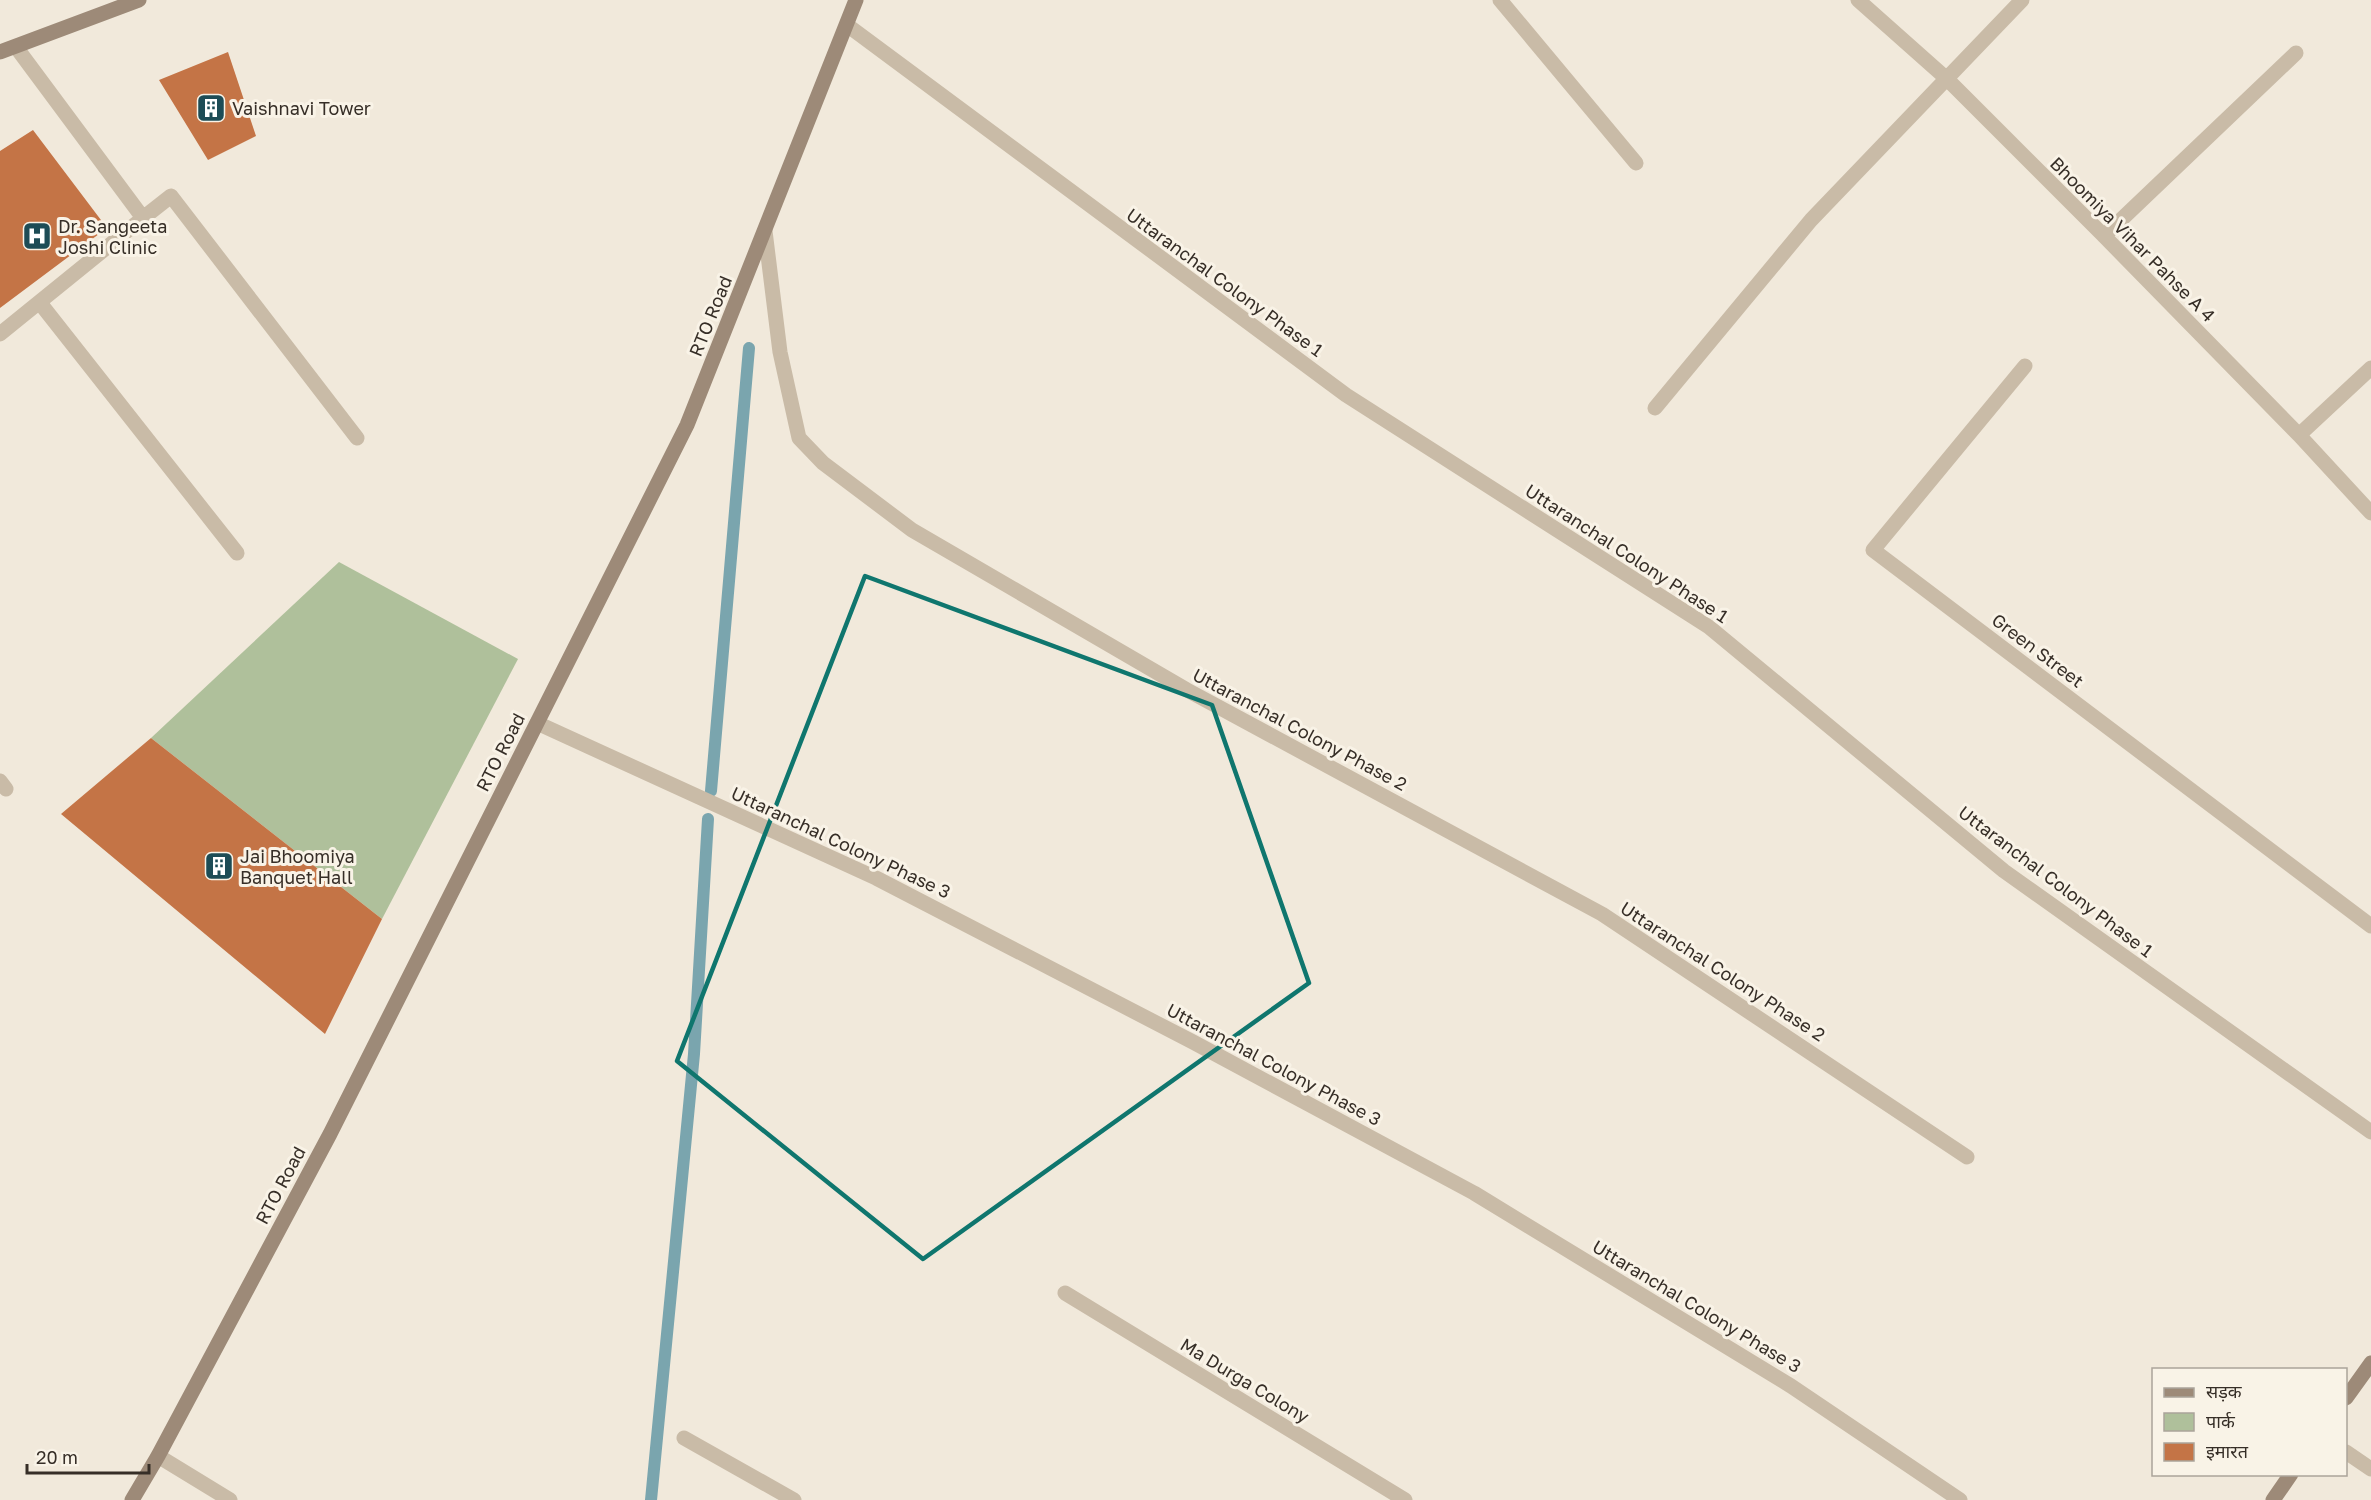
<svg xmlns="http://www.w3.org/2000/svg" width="2371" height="1500" font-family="'Golos Text','Noto Sans Devanagari',sans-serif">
<rect width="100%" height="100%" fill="#f1e9db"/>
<path fill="#afc09b" d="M339 562 518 659 382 919 151 738Z"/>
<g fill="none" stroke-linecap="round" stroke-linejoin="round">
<path stroke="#7aa5ae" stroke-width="12" d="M711 791 749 348
M651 1500 694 1054 708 819"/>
</g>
<path fill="#c47446" d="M228 52 256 136 208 160 159 80Z
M33 130 107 228 0 308V151Z
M151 738 382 919 325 1034 61 814Z"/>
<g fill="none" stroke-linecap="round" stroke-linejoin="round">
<path stroke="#c9bba7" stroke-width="15" d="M1500 0 1636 163
M1858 0 1947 79 2104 236 2299 435 2371 513
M847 25 1346 395 1709 627 2004 871 2371 1132
M16 47 143 218 171 196 357 438
M765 231 780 352 799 438 823 463 912 530 1187 690 1602 914 1967 1157
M2104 236 2296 53
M40 303 237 553
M0 334 143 218
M2025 366 1873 550 2371 926
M1655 408 1811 220 2022 0
M2299 435 2371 368
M537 723 876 878 1193 1042 1474 1193 1791 1386 1960 1500
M0 781 6 789
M1065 1293 1405 1500
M684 1438 794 1500
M2346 1452 2371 1469
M158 1456 230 1500"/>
<path stroke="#9d8a78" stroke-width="15" d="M0 52 139 0
M2346 1398 2371 1363
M132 1500 158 1456 330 1134 687 425 856 0
M2273 1500 2291 1474"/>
</g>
<path fill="none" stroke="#0f766e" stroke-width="4.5" stroke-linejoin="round" d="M865 576 1212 705 1309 983 923 1259 677 1061Z"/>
<defs>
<g id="building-square" transform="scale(1.5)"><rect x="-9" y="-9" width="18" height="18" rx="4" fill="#1d4c56" stroke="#f9f3e7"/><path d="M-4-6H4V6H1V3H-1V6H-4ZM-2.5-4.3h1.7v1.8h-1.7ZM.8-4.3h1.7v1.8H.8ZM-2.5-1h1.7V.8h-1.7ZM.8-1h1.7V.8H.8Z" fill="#fff"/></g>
<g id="hospital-square" transform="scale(1.5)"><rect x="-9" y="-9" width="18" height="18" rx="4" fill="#1d4c56" stroke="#f9f3e7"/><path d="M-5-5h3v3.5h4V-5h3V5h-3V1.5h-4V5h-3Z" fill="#fff"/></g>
</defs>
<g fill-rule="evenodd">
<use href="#building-square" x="211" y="108"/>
<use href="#hospital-square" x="37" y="236"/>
<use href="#building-square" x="219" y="866"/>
</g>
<g text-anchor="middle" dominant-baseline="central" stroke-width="6" stroke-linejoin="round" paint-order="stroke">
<g font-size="18" fill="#362e27" stroke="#f9f3e7" text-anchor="start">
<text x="232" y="108">Vaishnavi Tower</text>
<text x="58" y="226">Dr. Sangeeta<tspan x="58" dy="21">Joshi Clinic</tspan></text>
<text x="240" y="856">Jai Bhoomiya<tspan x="240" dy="21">Banquet Hall</tspan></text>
</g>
<g font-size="18" fill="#362e27" stroke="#f9f3e7">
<text transform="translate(2133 239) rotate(45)">Bhoomiya Vihar Pahse A 4</text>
<text transform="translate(1225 282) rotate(36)">Uttaranchal Colony Phase 1</text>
<text transform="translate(710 316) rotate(-68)">RTO Road</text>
<text transform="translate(1627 553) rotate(33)">Uttaranchal Colony Phase 1</text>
<text transform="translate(2038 650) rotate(37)">Green Street</text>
<text transform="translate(1300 729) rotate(28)">Uttaranchal Colony Phase 2</text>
<text transform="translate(500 752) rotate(-63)">RTO Road</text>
<text transform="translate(841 842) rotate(25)">Uttaranchal Colony Phase 3</text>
<text transform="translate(2056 881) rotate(37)">Uttaranchal Colony Phase 1</text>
<text transform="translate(1723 971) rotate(33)">Uttaranchal Colony Phase 2</text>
<text transform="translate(1274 1064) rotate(28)">Uttaranchal Colony Phase 3</text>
<text transform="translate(280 1185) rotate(-62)">RTO Road</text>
<text transform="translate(1697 1306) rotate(31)">Uttaranchal Colony Phase 3</text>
<text transform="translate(1245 1380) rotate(31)">Ma Durga Colony</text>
</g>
</g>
<rect x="2152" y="1368" width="195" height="108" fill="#f9f3e7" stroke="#aba49a" stroke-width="1.5"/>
<rect x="2164" y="1388" width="30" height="9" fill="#9d8a78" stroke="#aba49a" stroke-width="1.5"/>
<text x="2206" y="1398" font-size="18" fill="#362e27">सड़क</text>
<rect x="2164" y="1413" width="30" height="18" fill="#afc09b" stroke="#aba49a" stroke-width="1.5"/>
<text x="2206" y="1428" font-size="18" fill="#362e27">पार्क</text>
<rect x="2164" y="1443" width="30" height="18" fill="#c47446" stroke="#aba49a" stroke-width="1.5"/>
<text x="2206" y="1458" font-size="18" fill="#362e27">इमारत</text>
<path d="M27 1464v9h122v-9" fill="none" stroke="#362e27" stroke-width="3"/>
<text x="36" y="1464" font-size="18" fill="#362e27" stroke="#f9f3e7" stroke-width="4.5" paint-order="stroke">20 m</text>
</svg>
